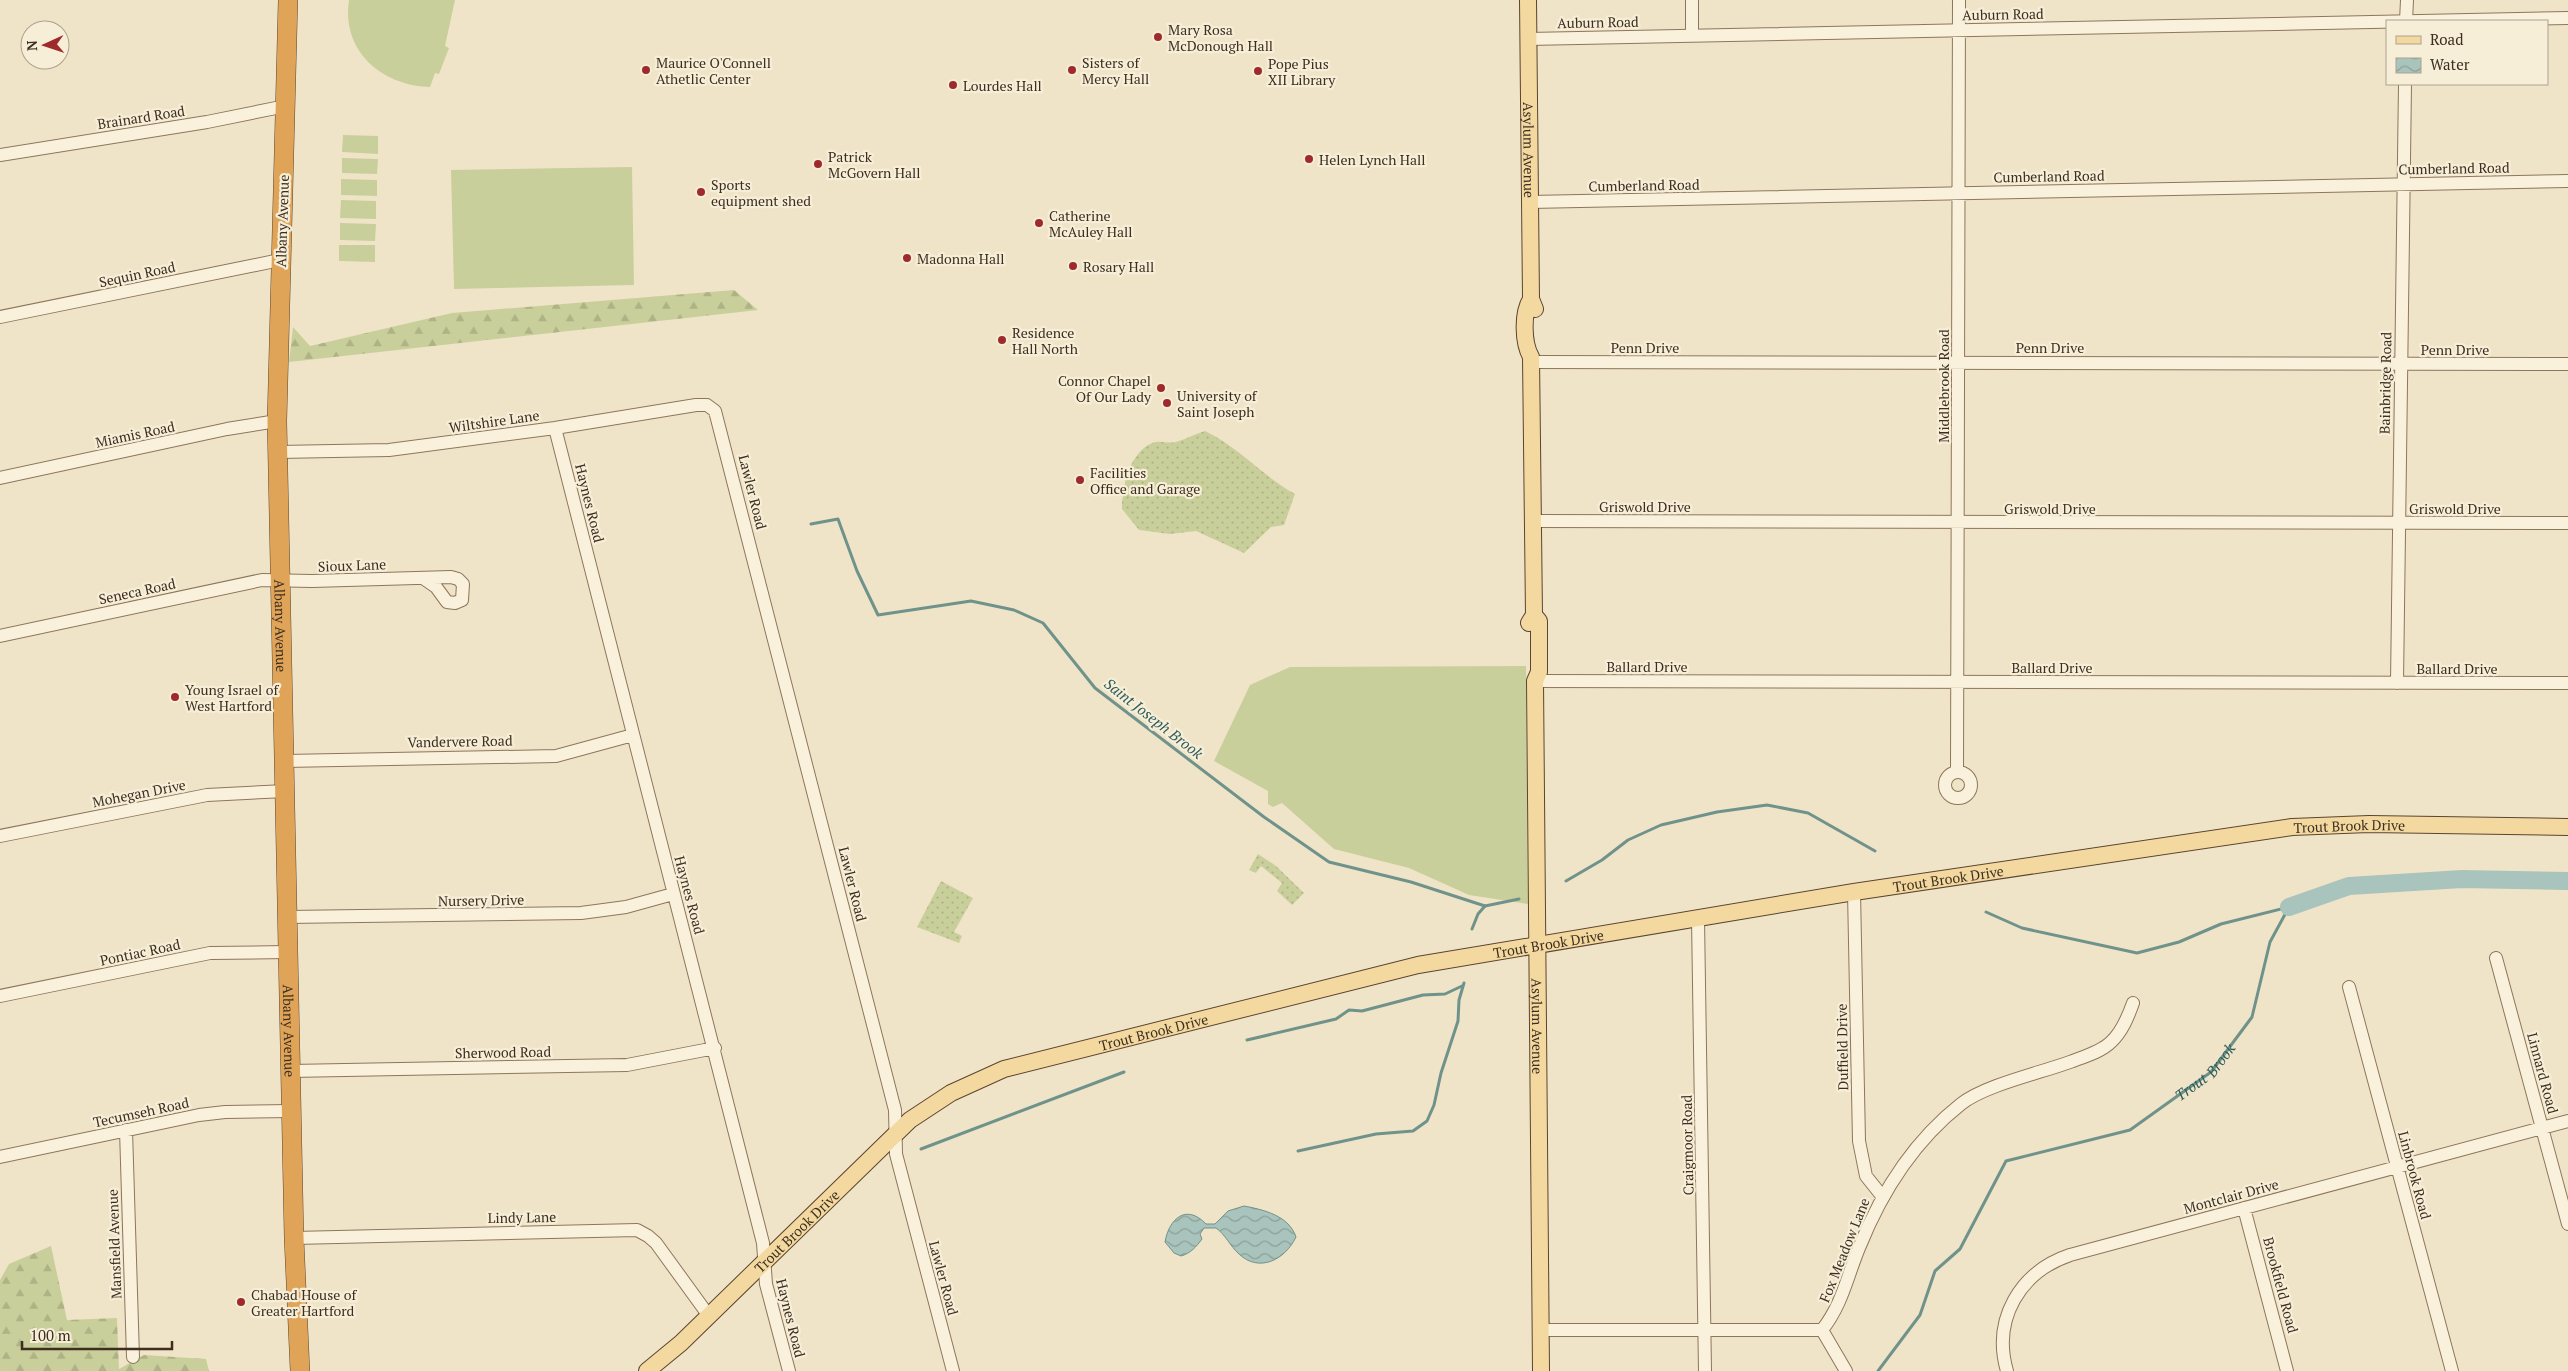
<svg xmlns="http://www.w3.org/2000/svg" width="2568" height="1371" font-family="'PT Serif',serif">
<defs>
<pattern id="grass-dots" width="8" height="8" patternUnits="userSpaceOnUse" patternTransform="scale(1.25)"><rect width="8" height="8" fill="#c9cf9b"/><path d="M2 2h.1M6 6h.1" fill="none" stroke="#aeb285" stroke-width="1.8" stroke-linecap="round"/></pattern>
<pattern id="forest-firs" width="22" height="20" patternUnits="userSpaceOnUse" patternTransform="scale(1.25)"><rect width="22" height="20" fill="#c9cf9b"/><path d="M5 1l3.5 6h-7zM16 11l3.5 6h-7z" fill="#aeb285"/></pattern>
<pattern id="water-waves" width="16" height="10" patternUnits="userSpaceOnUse" patternTransform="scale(1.25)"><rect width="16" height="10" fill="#a9c4bc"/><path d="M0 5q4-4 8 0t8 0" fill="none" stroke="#8ba098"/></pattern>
</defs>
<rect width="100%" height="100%" fill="#f0e4c8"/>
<path fill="url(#grass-dots)" d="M1205 431C1240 448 1261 475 1295 494L1284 525 1271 527 1244 553 1196 531 1170 534 1139 530 1122 509C1122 487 1129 455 1150 444 1159 439 1167 444 1176 442 1186 439 1195 434 1205 431Z
M1258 854 1276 866 1304 893 1292 905 1277 891 1282 883 1261 866 1256 873 1249 870Z
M941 881 973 898 954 932 962 936 959 943 917 927Z"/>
<path fill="url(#forest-firs)" d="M734 290 758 310 289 362 293 327 310 346 452 313Z
M51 1246 67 1320 117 1318 119 1369 144 1355 206 1359 209 1371H0V1280L9 1264Z"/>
<path fill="#c9cf9b" d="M349 0H455L445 46 449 48 439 74 435 73 430 87C382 86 341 51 349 0Z
M343 135 378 136V154L342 152Z
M342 158 378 159 377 174 342 173Z
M632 167 634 285 454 289 451 170Z
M341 179 377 180V196L341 195Z
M341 200 376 201V219L340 218Z
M340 223 376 224 375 241 340 240Z
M339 245H375V262L339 261Z
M1526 666 1528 904 1469 895 1409 868 1334 849 1282 803 1273 807 1268 804V791L1214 761 1250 685 1290 667Z"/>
<path fill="url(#water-waves)" stroke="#6f938a" d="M1244 1206C1265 1210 1289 1216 1296 1237 1285 1260 1259 1273 1239 1254 1230 1246 1225 1234 1216 1228H1204L1200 1234 1202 1239C1196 1247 1191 1253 1181 1256L1174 1253 1165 1242C1169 1219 1186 1203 1206 1224H1215L1228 1211Z"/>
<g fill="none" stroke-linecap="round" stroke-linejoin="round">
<g stroke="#6f938a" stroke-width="3">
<path d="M811 524 838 519 857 571 878 615 971 601 1014 610 1043 623 1095 688 1264 817 1329 862 1411 882 1485 906 1519 899"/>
<path d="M1566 881 1602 860 1628 840 1661 825 1717 812 1767 805 1808 813 1875 851"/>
<path d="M1986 912 2022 928 2137 953 2179 942 2221 924 2289 907"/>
<path d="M1472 929 1478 914 1485 906"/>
<path d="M1247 1040 1336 1019 1349 1010 1362 1011 1423 995 1445 994 1462 986"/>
<path d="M921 1149 1124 1072"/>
<path d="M1298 1151 1376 1134 1413 1131 1427 1121 1434 1105 1441 1073 1458 1021 1459 1000 1464 983"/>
<path id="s1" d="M1878 1371 1920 1315 1935 1271 1960 1249 2006 1161 2130 1130 2211 1072 2252 1017 2270 942 2289 907"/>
</g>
<path stroke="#a9c4bc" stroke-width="18" d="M2289 907 2349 886 2462 879 2568 881"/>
<g stroke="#8d765c" stroke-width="14">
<path id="minor" d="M1692 0V35
M2406 21 2407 0
M1528 39 2568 18
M0 155 207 122 286 106
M1530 202 2568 181
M0 317 280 260
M1531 362 2568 364
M555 428 763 1243 766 1284 789 1371
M278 452 389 450 555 428 696 405H707L715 411 895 1110 896 1154 953 1371
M0 478 227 429 277 421
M1533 521 2568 523
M0 636 262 580 312 581 451 577 458 579 463 584 462 600 455 603 447 602 436 587 423 578
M1535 681 2568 683
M2397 683 2405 84
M285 761 556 756 633 735
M1957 772 1959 0
M1945 785a13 13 0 1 1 26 0a13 13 0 1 1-26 0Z
M0 836 207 795 285 791
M1854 892 1859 1141 1866 1176 1882 1196
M287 917 581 913 626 907 673 894
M1698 919 1705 1371
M2496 958 2568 1224
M2349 987 2452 1371
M0 996 210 953 287 952
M290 1071 627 1065 715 1048
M126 1130 133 1357
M0 1157 199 1115 225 1112 291 1111
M2244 1208 2287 1371
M294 1238 637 1230 648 1236 656 1243 709 1316
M1540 1330H1822
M1822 1330C1842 1305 1847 1277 1859 1248 1881 1193 1914 1141 1961 1104 1985 1085 2040 1073 2070 1062 2083 1057 2101 1052 2111 1042 2122 1032 2128 1017 2133 1003
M1822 1330 1846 1371
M2007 1371C1992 1319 2020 1272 2070 1255L2568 1121"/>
</g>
<g stroke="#5b4430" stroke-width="18">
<g id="major">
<path id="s2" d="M1528 0 1531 299 1535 309"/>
<path id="s3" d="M1534 615 1539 621V672L1535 681 1541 1371"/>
<path d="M1529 623 1534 615 1531 357C1523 343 1522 313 1531 299"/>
<path id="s4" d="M647 1371 681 1343 910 1120 951 1093 1004 1069 1418 965 1854 892 2292 827 2369 824 2568 827"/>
</g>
</g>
<g stroke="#5b4430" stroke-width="20">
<g id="highway">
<path id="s5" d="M288 0 277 421 294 1238 300 1371"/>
</g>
</g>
<use href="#minor" stroke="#faf1dc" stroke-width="12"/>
<use href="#major" stroke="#f3d9a0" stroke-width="16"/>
<use href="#highway" stroke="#e0a458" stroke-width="19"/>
</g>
<g fill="#9e2a2b" stroke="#f7eed8" stroke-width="2">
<circle cx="1158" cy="37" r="5"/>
<circle cx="646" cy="70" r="5"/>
<circle cx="1072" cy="70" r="5"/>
<circle cx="1258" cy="71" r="5"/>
<circle cx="953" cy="85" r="5"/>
<circle cx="1309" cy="159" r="5"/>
<circle cx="818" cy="164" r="5"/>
<circle cx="701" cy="192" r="5"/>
<circle cx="1039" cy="223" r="5"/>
<circle cx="907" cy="258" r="5"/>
<circle cx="1073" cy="266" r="5"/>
<circle cx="1002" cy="340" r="5"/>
<circle cx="1161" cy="388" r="5"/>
<circle cx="1167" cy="403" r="5"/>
<circle cx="1080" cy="480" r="5"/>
<circle cx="175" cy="697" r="5"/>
<circle cx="241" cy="1302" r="5"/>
</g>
<g text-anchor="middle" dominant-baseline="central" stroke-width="4.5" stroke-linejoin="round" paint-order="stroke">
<g font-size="14" fill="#3d2e20" stroke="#f7eed8">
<text transform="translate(2003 14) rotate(-1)">Auburn Road</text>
<text transform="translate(1598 22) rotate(-1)">Auburn Road</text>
<text transform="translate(141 117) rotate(-9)">Brainard Road</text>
<text stroke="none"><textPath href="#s2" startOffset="150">Asylum Avenue</textPath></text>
<text transform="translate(2454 168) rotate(-1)">Cumberland Road</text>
<text transform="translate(2049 176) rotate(-1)">Cumberland Road</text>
<text transform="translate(1644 185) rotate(-1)">Cumberland Road</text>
<text transform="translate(282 221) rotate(-88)">Albany Avenue</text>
<text transform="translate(137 274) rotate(-12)">Sequin Road</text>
<text x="1645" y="347">Penn Drive</text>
<text x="2050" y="347">Penn Drive</text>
<text x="2455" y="349">Penn Drive</text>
<text transform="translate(2385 383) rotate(-89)">Bainbridge Road</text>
<text transform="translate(1943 386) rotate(-90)">Middlebrook Road</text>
<text transform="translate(494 421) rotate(-8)">Wiltshire Lane</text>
<text transform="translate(135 434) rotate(-12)">Miamis Road</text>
<text transform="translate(753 492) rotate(76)">Lawler Road</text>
<text transform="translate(590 503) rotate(76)">Haynes Road</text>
<text x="1645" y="506">Griswold Drive</text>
<text x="2050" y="508">Griswold Drive</text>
<text x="2455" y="508">Griswold Drive</text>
<text transform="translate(352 565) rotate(-2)">Sioux Lane</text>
<text transform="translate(137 591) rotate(-12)">Seneca Road</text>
<text stroke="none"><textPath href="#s5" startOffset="626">Albany Avenue</textPath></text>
<text x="1647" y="666">Ballard Drive</text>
<text x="2052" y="667">Ballard Drive</text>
<text x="2457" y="668">Ballard Drive</text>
<text transform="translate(460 741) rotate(-1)">Vandervere Road</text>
<text transform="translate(139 793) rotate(-11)">Mohegan Drive</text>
<text stroke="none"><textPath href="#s4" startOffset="1840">Trout Brook Drive</textPath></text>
<text stroke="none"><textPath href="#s4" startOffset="1435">Trout Brook Drive</textPath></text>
<text transform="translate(853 884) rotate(76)">Lawler Road</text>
<text transform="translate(690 895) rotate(75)">Haynes Road</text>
<text transform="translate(481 900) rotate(-1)">Nursery Drive</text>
<text stroke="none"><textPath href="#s4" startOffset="1030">Trout Brook Drive</textPath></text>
<text transform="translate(140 952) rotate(-12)">Pontiac Road</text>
<text stroke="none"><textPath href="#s3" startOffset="414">Asylum Avenue</textPath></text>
<text stroke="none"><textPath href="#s5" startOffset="1031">Albany Avenue</textPath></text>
<text stroke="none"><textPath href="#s4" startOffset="625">Trout Brook Drive</textPath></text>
<text transform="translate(1842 1047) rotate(-91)">Duffield Drive</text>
<text transform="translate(503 1052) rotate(-1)">Sherwood Road</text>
<text transform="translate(2543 1073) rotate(75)">Linnard Road</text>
<text transform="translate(141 1112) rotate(-12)">Tecumseh Road</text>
<text transform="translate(1687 1145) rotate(-91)">Craigmoor Road</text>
<text transform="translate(2415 1175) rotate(75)">Linbrook Road</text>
<text transform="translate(2231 1196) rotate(-15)">Montclair Drive</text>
<text transform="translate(522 1217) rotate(-1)">Lindy Lane</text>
<text stroke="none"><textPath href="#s4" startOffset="205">Trout Brook Drive</textPath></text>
<text transform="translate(114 1244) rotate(-92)">Mansfield Avenue</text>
<text transform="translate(1844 1250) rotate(-68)">Fox Meadow Lane</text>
<text transform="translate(944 1278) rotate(75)">Lawler Road</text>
<text transform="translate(2281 1285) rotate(75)">Brookfield Road</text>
<text transform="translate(791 1318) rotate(76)">Haynes Road</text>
</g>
<g font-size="14" fill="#3d2e20" stroke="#f7eed8" text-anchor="start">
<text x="1168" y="29">Mary Rosa<tspan x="1168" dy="16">McDonough Hall</tspan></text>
<text x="656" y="62">Maurice O'Connell<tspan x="656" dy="16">Athetlic Center</tspan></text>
<text x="1082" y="62">Sisters of<tspan x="1082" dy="16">Mercy Hall</tspan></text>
<text x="1268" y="63">Pope Pius<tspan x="1268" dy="16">XII Library</tspan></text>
<text x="963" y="85">Lourdes Hall</text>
<text x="828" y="156">Patrick<tspan x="828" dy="16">McGovern Hall</tspan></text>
<text x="1319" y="159">Helen Lynch Hall</text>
<text x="711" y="184">Sports<tspan x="711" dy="16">equipment shed</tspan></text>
<text x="1049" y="215">Catherine<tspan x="1049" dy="16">McAuley Hall</tspan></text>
<text x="917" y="258">Madonna Hall</text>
<text x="1083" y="266">Rosary Hall</text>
<text x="1012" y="332">Residence<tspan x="1012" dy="16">Hall North</tspan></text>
<text x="1151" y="380" text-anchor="end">Connor Chapel<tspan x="1151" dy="16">Of Our Lady</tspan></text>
<text x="1177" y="395">University of<tspan x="1177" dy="16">Saint Joseph</tspan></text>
<text x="1090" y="472">Facilities<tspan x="1090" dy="16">Office and Garage</tspan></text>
<text x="185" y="689">Young Israel of<tspan x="185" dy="16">West Hartford</tspan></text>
<text x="251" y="1294">Chabad House of<tspan x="251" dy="16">Greater Hartford</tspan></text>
</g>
<g font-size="15" font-style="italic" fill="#2f5d5a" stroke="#f7eed8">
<text transform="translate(1154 718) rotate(38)">Saint Joseph Brook</text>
<text stroke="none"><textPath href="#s1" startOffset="472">Trout Brook</textPath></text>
</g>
</g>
<rect x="2386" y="20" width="162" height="65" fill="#f7eed8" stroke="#ada18e"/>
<rect x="2396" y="36" width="25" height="8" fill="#f3d9a0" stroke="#ada18e"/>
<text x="2430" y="45" font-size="15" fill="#3d2e20">Road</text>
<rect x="2396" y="58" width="25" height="15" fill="url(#water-waves)" stroke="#ada18e"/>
<text x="2430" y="70" font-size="15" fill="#3d2e20">Water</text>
<g transform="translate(45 45) rotate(267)"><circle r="24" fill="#f7eed8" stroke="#ada18e"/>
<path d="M0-4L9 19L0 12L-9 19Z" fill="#9e2a2b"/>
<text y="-8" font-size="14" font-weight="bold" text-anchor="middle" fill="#3d2e20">N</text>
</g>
<path d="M22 1341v8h150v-8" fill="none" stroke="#3d2e20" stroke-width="2.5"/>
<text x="30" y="1341" font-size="15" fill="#3d2e20" stroke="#f7eed8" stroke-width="4" paint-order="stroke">100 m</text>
</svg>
